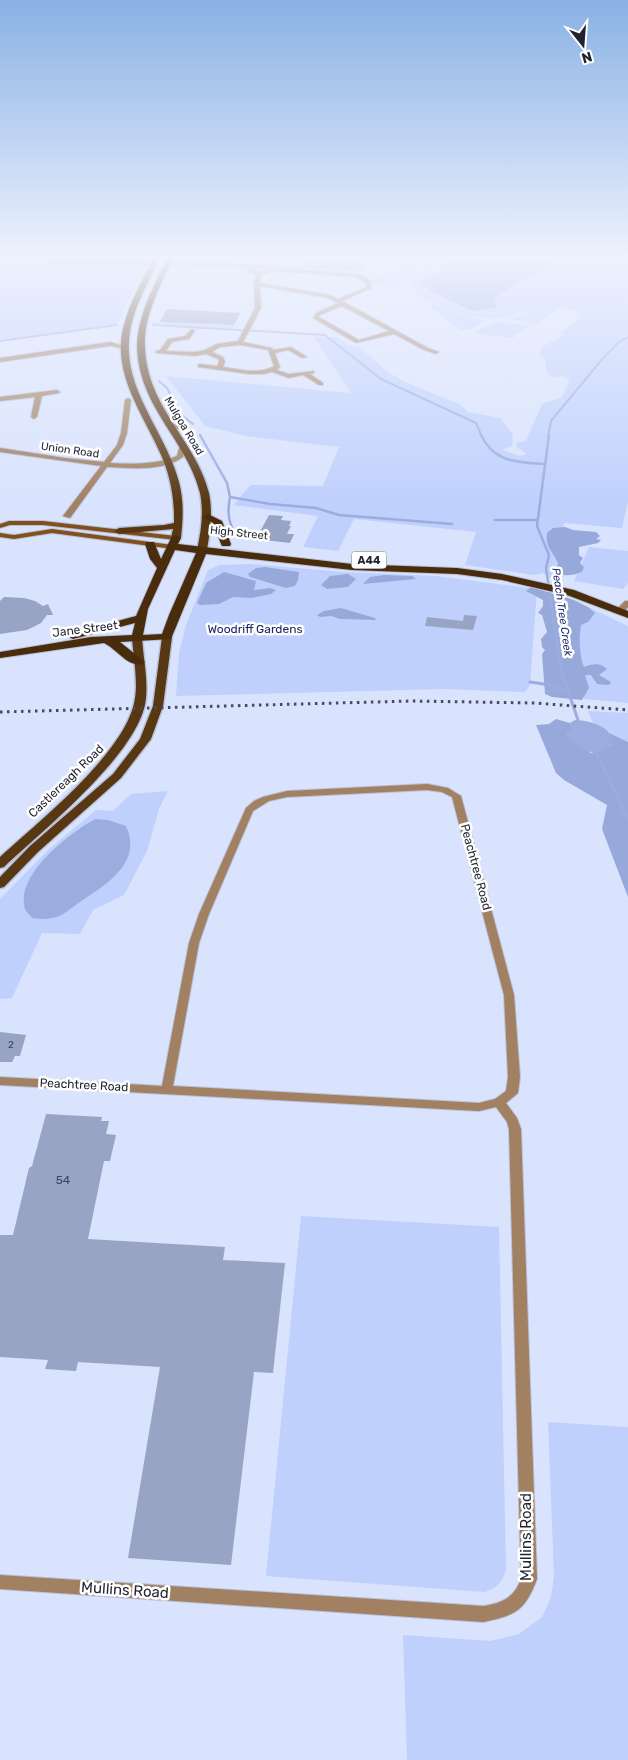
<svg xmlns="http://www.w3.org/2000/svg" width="628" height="1760" font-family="Rubik,sans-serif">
<rect width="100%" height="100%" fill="#d9e3fd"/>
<path fill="#bfd0fd" d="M18 257H150L146 260Z
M552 257 628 260V501L622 528 564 523 560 554 551 578 543 573 534 575 465 565 476 532 354 519 338 551 303 547 318 516 234 505 238 500 243 499 240 497 251 485 323 486 339 447 246 436 205 426 166 376 351 393 314 337H336L350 346 359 347 388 372 405 382 461 405 468 412 500 418 513 435 512 446 502 450 520 456 527 454 517 447 516 443 526 441 542 404 561 398 570 380 561 376 554 378 547 374 545 359 539 353 542 347 564 335 560 333 581 316 578 312 559 308 536 324 510 319 532 310 529 309C517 313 506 318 494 319 477 319 412 302 411 283L421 273 418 267 429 266 432 270 439 273 432 276 437 294 475 311 495 305V298L498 295 554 258Z
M0 262 146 265 117 324 0 340Z
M413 268 415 273C399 293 384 285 361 282L375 278V276L397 269Z
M427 305H434L482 320 484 322 471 329 461 330Z
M151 322 239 326 235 329 151 324Z
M498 322 530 326 513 336 516 338H513L480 334 475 331Z
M589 547 628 551V583L623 589 574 581Z
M252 564 343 572 436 576 537 589 530 685 525 692 443 689 176 696 179 653 186 625 208 570 220 565Z
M567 602 588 607 628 626V703L584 699Z
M588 711 628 713V787L614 770Z
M168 791 159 809 147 851 124 895 93 910 80 934 42 933 12 998 0 999V899L47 851 96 810 113 811 131 794Z
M301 1216 499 1227 506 1569C503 1582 498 1587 485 1592L266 1576Z
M548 1422 628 1427V1760H407L403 1635 490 1641 519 1634 542 1617 551 1597 554 1576Z"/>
<path fill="#97a9da" d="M565 527 573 530 596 532 600 536 596 539 601 540 598 543 579 547V555L583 558 580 563 584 567 582 572C572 576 561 577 552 571L558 564C554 551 545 550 547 533L553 528Z
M265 567 299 572 298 580 295 586 286 588 250 577 248 574 256 568Z
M224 572 256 581 254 590 270 588 276 590 271 594 252 598 233 597 219 604 200 605 197 603 206 583Z
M348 574 356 579 348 587 327 589 321 585 330 576Z
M384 575 412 576 416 579 363 584 370 577Z
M531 587 574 600 588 607 595 613 588 622 581 625C579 637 579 655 584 667 592 664 599 662 607 669L599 675 611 682 609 685 597 684 591 675H585L589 688 582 700 552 697 545 694 542 654 545 650 542 647 541 639 547 632 542 615 538 613 543 606V600L526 591Z
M341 608 375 618 376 620 340 619 331 616 320 617 317 615 324 611Z
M556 719 570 723 574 730 567 735 591 753 612 745 609 733 628 742V897L602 829 607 805 564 780 556 773 536 725 549 724Z"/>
<path fill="#9baddf" d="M443 257H552L554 258 551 264 498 295 495 298 496 308 475 311 468 309 437 294 420 284 441 271Z
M575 720C585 720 603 724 609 733 611 735 611 741 612 744 597 761 578 749 567 735L574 730 570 723Z
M95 819 108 820 126 826C142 861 110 882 84 899 64 913 59 922 32 918 30 915 26 912 25 909 15 874 70 833 95 819Z"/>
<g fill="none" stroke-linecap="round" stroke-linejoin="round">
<path stroke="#9baddf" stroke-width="2" d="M153 325 325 335 381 379 476 423 482 437
M0 341 117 325
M159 381 167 388 180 414 193 424
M200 435 201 437
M548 437 551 421 604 357 619 342 628 337"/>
<path stroke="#9baddf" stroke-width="2.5" d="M200 435 227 483 230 497 270 504 316 508 339 515 452 524
M481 435C494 463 518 462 544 464
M549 435 537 526 549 555 546 568 560 663
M230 497C227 513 228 527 240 538
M495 520H538"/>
<path stroke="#9baddf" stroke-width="3" d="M560 661 562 673 579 723
M530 682 550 685 568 692
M595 750 628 819"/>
</g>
<path fill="#98a4c3" d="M307 257H367L361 271 302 268Z
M167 309 240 313 234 325 160 322Z
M269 515 283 516 281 520 291 521 289 526H291L287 534H294L290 543 256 539Z
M4 597 24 598 35 601 43 606 48 604 53 615H47L41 623 27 630 0 634V601Z
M464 615 477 616 473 630 425 626 427 617 463 621Z
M0 1032 26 1035 20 1056H15L12 1062H0Z
M46 1114 102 1117 101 1121H109L106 1134 116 1135 110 1161H104L88 1239 225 1247 223 1260 285 1263 273 1373 254 1372 231 1565 128 1558 160 1367 78 1362 76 1371 45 1369 48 1360 0 1357V1235H13L29 1168 32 1166Z"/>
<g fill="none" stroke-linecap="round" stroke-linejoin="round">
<g stroke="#b8c1d8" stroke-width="2">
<path id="minor" d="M0 257 155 262 158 264 155 266 0 261Z
M168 261 259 264 271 267 358 274 365 277 372 283 371 288 342 301 428 348 439 352 436 354 424 350 394 334 356 343 313 318 316 313 338 303 328 298 260 286 261 308 243 342 272 348 273 350 291 347 307 357 302 358 288 350 275 353 280 367 277 370 289 374 314 371V373L310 374 323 383V385H319L303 375 289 378 272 372 264 374H249L198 367V365L200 364 217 366 219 362 218 359 206 354 195 356 156 353V351L160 350 168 339 185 336 192 329 195 331 189 339 172 342 166 351 195 352 205 350 217 344 238 341 255 308 254 284 256 274 247 272 248 268 166 264V262ZM254 268 267 270 262 271 253 270ZM273 271 355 277 367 284 366 287 338 299 330 295 260 283 261 275ZM342 306 389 331 359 340 319 317 320 315ZM240 345 268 350 274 366C258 375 239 369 223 367L225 362 223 357 212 352 220 347Z
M110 342 128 347 125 349 110 346 0 362V358Z
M57 390 60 392 59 393 42 396 37 417 34 419 31 417 35 397 0 401V397Z
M128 398 131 400 127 433 123 445 110 463C133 464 156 465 177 456L179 448 182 446 185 448 183 457C163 472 131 468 107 467L70 518 63 516 101 466 0 452V448L65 458 104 462 117 445 121 433 125 400Z
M167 422 192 430 193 431 190 433 165 425V423Z
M625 601H628V607L623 613H617V609Z
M427 784 448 788 461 796 514 995 520 1077 518 1093 506 1103 517 1118 521 1129 537 1579C525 1611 516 1615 483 1622L0 1589V1575L483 1606C502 1603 514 1598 521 1579L509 1129 507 1122 496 1107 479 1111 0 1085V1077L162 1086 189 943 199 914 246 808 254 801 263 797 287 791ZM427 790 442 792 452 797 504 995 508 1077 506 1091 495 1099 479 1103 173 1086 199 943 209 914 253 811 269 801 287 797Z"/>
</g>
<g stroke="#b8c1d8" stroke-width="2">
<path id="secondary" d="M9 521H43L176 536 180 538 176 540 43 525H10L0 528V524Z
M52 529 173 545 177 547 173 549 52 533 14 539 0 537V533L14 535Z"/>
</g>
<g stroke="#b8c1d8" stroke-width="3">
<path id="primary" d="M154 257H160C148 284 130 312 129 343 126 393 167 435 179 482 184 501 183 519 181 538L176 541 171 538 173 529 119 534 114 531 119 528 164 525 174 523V518C174 499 171 481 164 462 149 424 118 385 121 342 124 311 141 284 154 257Z
M168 257H174C161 284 143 317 145 347 147 408 196 440 209 493 213 513 210 531 207 550L202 553 197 550C201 531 204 513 200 493 187 440 139 408 137 347 137 316 155 284 168 257Z
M137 634 142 637C143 656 148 678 146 698 142 751 43 830 4 867L0 868V857C39 821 128 751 135 698 138 681 133 655 132 637Z
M167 634 172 637 163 706 151 739 121 778 38 852 4 887 0 888V877L30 846 113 774 140 739 153 706 162 637Z"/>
</g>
<g stroke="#b8c1d8" stroke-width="2">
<path id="trunk" d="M208 514 222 521 231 544 230 546H222L221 544 213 523 203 517Z
M176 535 181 538 178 544 352 564 457 568 502 574 574 590 628 611V618L567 595 502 580 457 574 352 570 206 554 171 639 120 642 145 662 143 664C128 668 117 649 104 643L0 658V652L91 637 132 635 135 623 73 639 67 636 69 634 136 616 157 568 150 559 145 544 146 542H154L161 559 171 538ZM175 550 196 553 169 615 162 634 143 635 148 609Z"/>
</g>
<use href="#minor" fill="#a28062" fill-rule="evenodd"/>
<use href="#secondary" fill="#80501d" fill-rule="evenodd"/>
<use href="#primary" fill="#583713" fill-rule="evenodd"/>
<use href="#trunk" fill="#482c0c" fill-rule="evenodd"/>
<path stroke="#454c5a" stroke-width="3" stroke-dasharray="2.5 4.5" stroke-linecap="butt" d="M0 712 411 701 534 703 628 710"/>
</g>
<linearGradient id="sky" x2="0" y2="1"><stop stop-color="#89b1e4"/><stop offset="0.51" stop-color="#eef2fe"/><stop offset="1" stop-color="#eef2fe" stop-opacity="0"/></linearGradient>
<rect width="628" height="503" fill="url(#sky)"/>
<g text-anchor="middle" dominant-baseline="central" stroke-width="5" stroke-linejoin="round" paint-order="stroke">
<g font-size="10" fill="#3d4455">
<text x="11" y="1045">2</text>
</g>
<g font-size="11" fill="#1f2430" stroke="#fff">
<text transform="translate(184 426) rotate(59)">Mulgoa Road</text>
<text transform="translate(70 450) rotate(8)">Union Road</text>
<text transform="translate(239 533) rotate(6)">High Street</text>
</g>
<rect fill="#fff" stroke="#62666e" stroke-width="1" x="351.5" y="551.5" width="35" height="17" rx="4"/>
<g font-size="11" font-weight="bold" fill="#1f2430">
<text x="369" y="560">A44</text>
</g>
<g font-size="11" font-style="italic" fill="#1f2e69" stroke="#fff">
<text transform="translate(562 612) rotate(82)">Peach Tree Creek</text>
</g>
<g font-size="12" fill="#1f2430" stroke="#fff">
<text transform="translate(85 629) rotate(-7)">Jane Street</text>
<text transform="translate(66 781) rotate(-44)">Castlereagh Road</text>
<text transform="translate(476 867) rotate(75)">Peachtree Road</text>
<text transform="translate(84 1085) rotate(3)">Peachtree Road</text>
</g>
<g font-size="12" fill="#192761" stroke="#fff">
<text x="255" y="629">Woodriff Gardens</text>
</g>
<g font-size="12" fill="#3d4455">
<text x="63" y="1180">54</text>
</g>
<g font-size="15" fill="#1f2430" stroke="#fff">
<text transform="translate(526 1537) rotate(-90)">Mullins Road</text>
<text transform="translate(125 1590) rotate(4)">Mullins Road</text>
</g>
</g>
<g transform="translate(583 45) rotate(163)" stroke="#ffffff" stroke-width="4" paint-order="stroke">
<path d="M0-4L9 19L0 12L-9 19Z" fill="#1f2430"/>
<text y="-8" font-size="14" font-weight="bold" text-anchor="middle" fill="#1f2430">N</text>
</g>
</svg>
